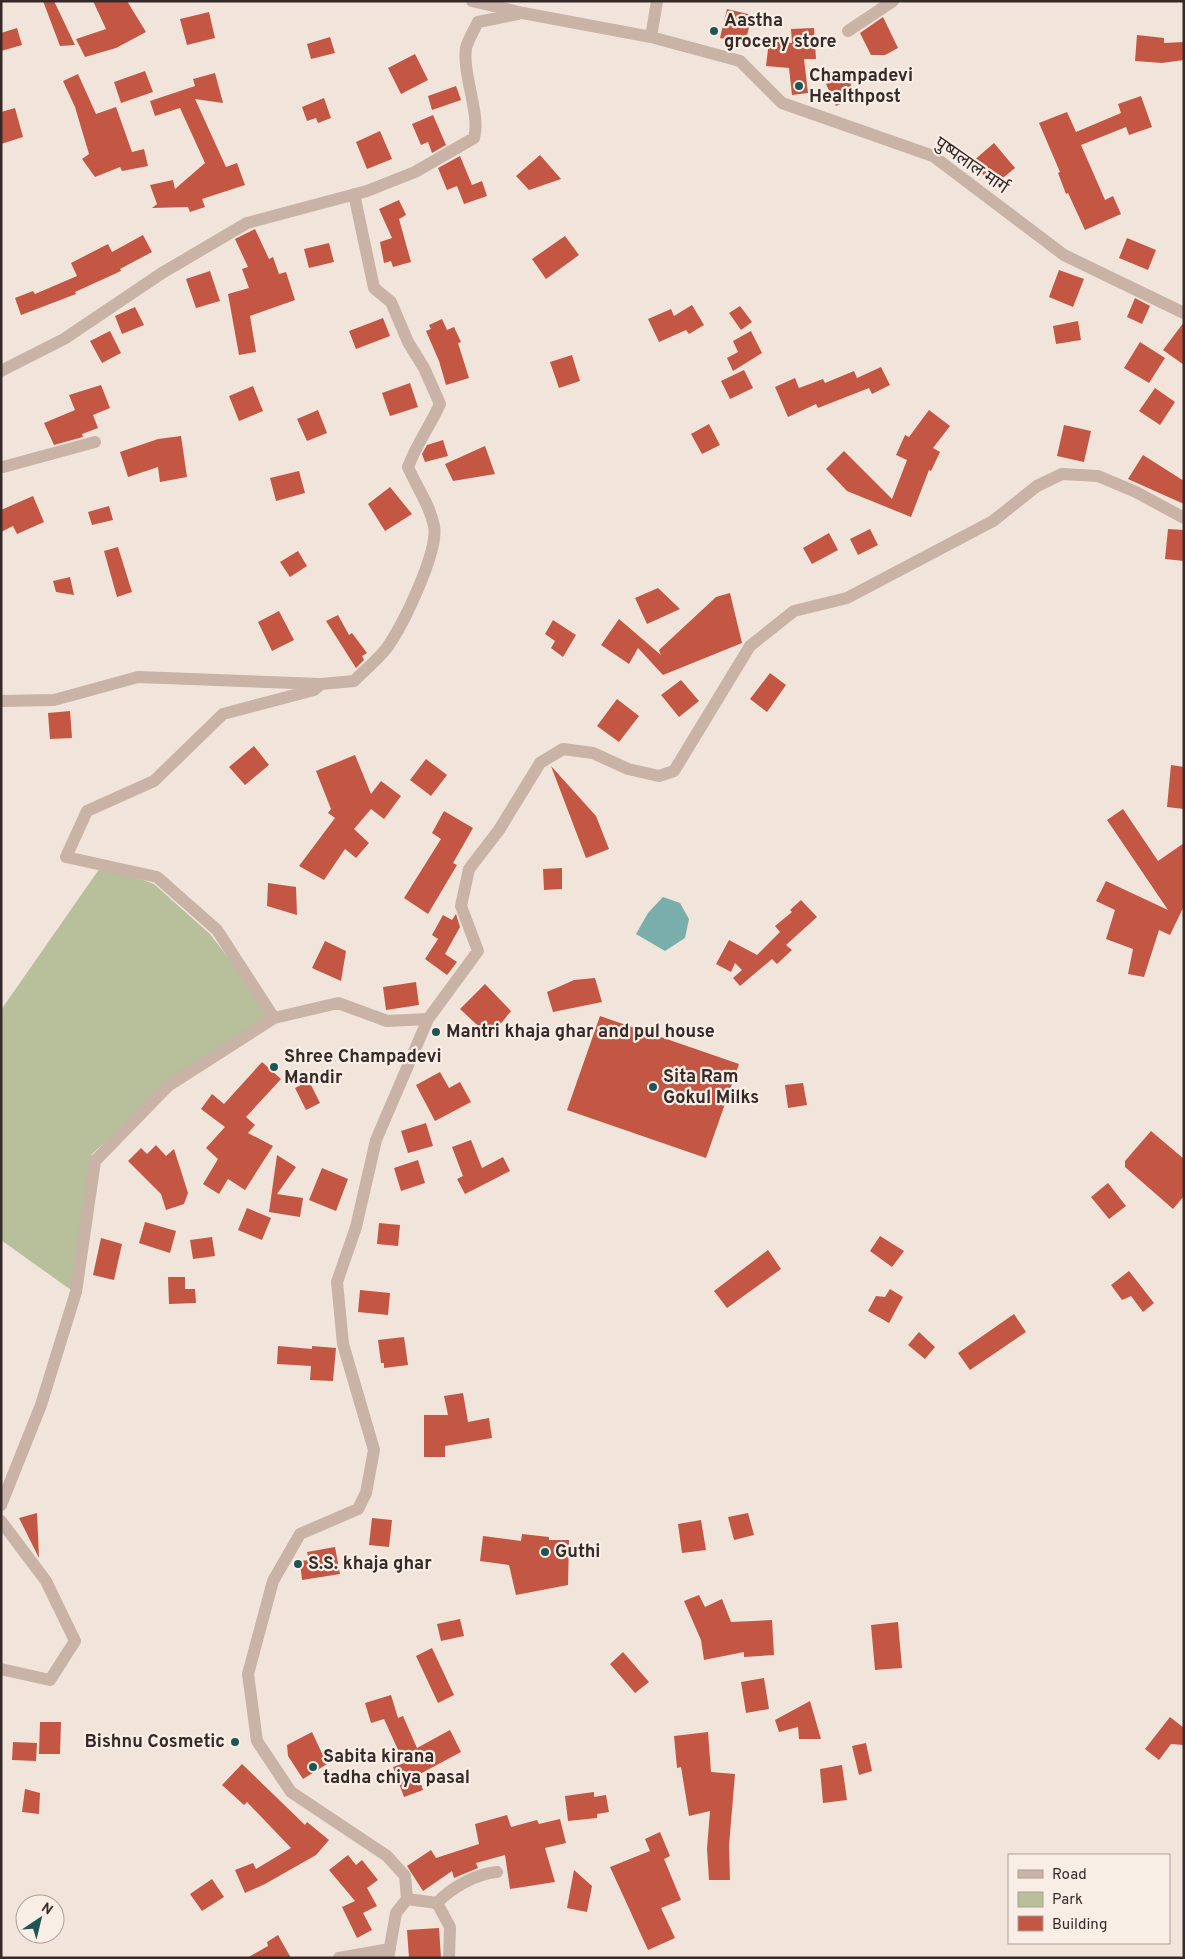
<svg xmlns="http://www.w3.org/2000/svg" width="1185" height="1959" font-family="Overpass,'Noto Sans Devanagari',sans-serif">
<rect width="100%" height="100%" fill="#f1e4da"/>
<path fill="#b7c09a" d="M102 865 154 884 210 934 274 1018 168 1086 92 1154 71 1290 1 1240V1010Z"/>
<path fill="#79aeab" d="M663 897 680 903 689 919 685 938 665 951 636 934 648 913Z"/>
<path fill="#c45644" d="M43 1H54L75 45 60 46Z
M93 1H127L146 32 116 48 85 57 76 39 106 29Z
M727 9 752 15 745 44 720 38Z
M209 12 215 38 187 45 180 19Z
M883 17 898 48 885 55H871L860 33Z
M17 28 22 45 1 51V33Z
M814 28 816 59H804L808 93 792 95 789 68 766 66 769 41 792 43 791 29Z
M1137 35 1164 38V43L1184 42V60L1162 63 1135 61Z
M330 37 335 53 311 59 307 44Z
M415 54 428 80 401 94 388 68Z
M145 71 153 92 121 103 114 82Z
M215 73 223 103 195 99 226 167 237 163 245 185 202 199 205 207 190 212 188 207 152 208 157 204 150 185 173 180 175 189 205 163 180 108 155 116 150 101 195 86 193 79Z
M78 74 96 114 116 107 132 152 144 149 148 166 122 171 120 167 95 177 82 159 89 154 75 107 63 81Z
M846 75 857 96 836 106 826 84Z
M456 86 461 100 432 110 428 96Z
M1141 96 1152 127 1129 135 1126 127 1081 145 1105 200 1113 196 1121 214 1085 230 1068 193 1066 194 1058 173 1060 172 1039 123 1067 112 1076 132 1121 113 1118 104Z
M324 98 331 118 318 123 316 118 307 121 302 107Z
M15 108 23 137 1 144V112Z
M433 115 446 145 432 153 428 142 421 145 412 124Z
M380 131 392 159 367 169 356 142Z
M994 143 1015 168 993 186 972 162Z
M540 155 561 179 529 190 516 176Z
M460 156 472 185 482 181 487 196 464 204 457 186 447 190 438 168Z
M399 200 406 215 399 219 411 262 393 267 391 261 384 263 380 242 392 238 379 209Z
M255 229 269 259 273 257 279 274 286 272 295 300 250 316 256 352 239 355 228 294 249 288 242 269 248 267 235 239Z
M143 235 152 252 120 269 121 271 75 292 76 294 21 315 15 298 33 291 35 294 77 276 71 263 108 244 112 252Z
M565 236 579 255 546 279 532 259Z
M1127 238 1156 250 1148 270 1119 258Z
M329 243 334 262 309 268 304 249Z
M1059 270 1084 279 1073 307 1049 297Z
M210 271 220 301 196 308 186 279Z
M1135 298 1150 306 1142 324 1127 317Z
M692 305 704 325 689 334 686 330 659 342 648 319 671 309 674 316Z
M740 306 752 322 741 330 729 313Z
M135 307 144 325 122 334 115 316Z
M383 318 390 336 356 349 349 331Z
M442 319 447 330 454 327 461 342 458 343 469 378 446 385 439 361 426 331 431 329 429 325Z
M1078 321 1081 340 1056 344 1053 326Z
M1184 322V365L1163 350Z
M110 331 121 353 102 363 90 341Z
M751 331 762 353 733 371 727 358 738 352 733 341Z
M1140 342 1165 358 1149 383 1124 368Z
M572 355 580 381 559 388 550 362Z
M881 367 890 385 872 394 869 388 818 408 816 404 788 417 775 387 795 378 799 388 823 379 825 383 854 371 857 378Z
M744 370 753 388 730 399 721 381Z
M410 383 418 407 390 416 382 393Z
M101 385 110 408 93 415 98 428 82 434 83 437 54 445 44 423 75 410 69 395Z
M253 386 263 411 239 421 229 396Z
M1155 388 1175 402 1160 425 1139 411Z
M318 410 327 433 307 441 297 419Z
M929 410 950 426 933 448 940 452 931 471 929 470 911 517 847 491 826 469 844 451 892 499 907 460 896 455 905 435 909 437Z
M709 424 720 445 702 454 691 434Z
M1064 425 1091 431 1084 462 1057 456Z
M181 436 187 477 160 482 158 467 128 477 120 452 158 439Z
M443 440 448 456 425 462 422 454 427 445Z
M485 446 495 474 453 481 445 464Z
M1143 455 1184 481V504L1128 479Z
M299 471 305 493 276 501 270 478Z
M390 487 412 514 385 531 368 504Z
M33 496 44 522 17 534 13 526 1 532V510Z
M109 506 113 520 92 525 88 512Z
M870 529 878 545 858 555 850 539Z
M1168 529 1184 530V561L1165 559Z
M829 533 838 550 812 564 803 548Z
M118 547 132 592 117 597 104 551Z
M298 551 307 566 290 577 280 562Z
M70 577 74 595 56 592 53 581Z
M658 588 680 609 647 624 635 598Z
M730 593 742 643 663 675 638 648 629 664 601 645 619 619 661 655 659 650 716 597Z
M279 611 294 640 272 651 258 622Z
M338 615 349 635 352 633 367 653 362 656 364 660 356 668 326 621Z
M553 620 576 635 563 657 551 648 555 641 545 634Z
M770 673 786 685 767 712 750 699Z
M681 680 699 701 679 717 661 695Z
M617 699 639 716 619 742 597 726Z
M70 711 72 738 50 739 48 713Z
M254 746 269 765 245 785 229 767Z
M355 755 371 794 381 781 401 796 384 819 371 809 354 829 369 843 356 858 345 849 324 880 299 866 335 818 328 813 331 809 316 771Z
M426 759 447 775 431 796 410 780Z
M1171 765 1184 767V809L1167 807Z
M551 766 596 816 609 849 586 858Z
M1123 809 1158 861 1184 843V906L1170 935 1159 930 1144 977 1128 974 1133 949 1106 939 1115 910 1096 901 1106 881 1168 910 1107 820Z
M444 811 473 828 453 863 457 865 428 914 404 898 441 839 432 833Z
M562 868V889L544 890 543 869Z
M268 883 296 887 297 915 267 906Z
M801 900 817 917 786 945 792 950 777 964 772 959 740 986 733 978 742 970 735 963 731 972 716 964 729 940 757 955 780 932 775 926 792 912 790 910Z
M456 914 460 927 445 954 457 962 447 975 425 959 438 939 432 935 443 915 452 920Z
M325 941 346 951 341 981 312 968Z
M595 978 602 1002 553 1012 547 992 574 980Z
M416 982 419 1005 386 1010 383 987Z
M485 984 511 1011 490 1037 460 1009Z
M600 1016 739 1064 706 1158 567 1110Z
M262 1062 281 1079 246 1117 255 1125 248 1133 273 1146 245 1190 228 1179 219 1194 203 1184 218 1159 206 1148 225 1127 201 1109 212 1094 224 1104Z
M440 1072 449 1088 460 1082 471 1102 435 1121 416 1085Z
M309 1081 320 1103 306 1110 295 1088Z
M803 1083 807 1105 788 1108 785 1085Z
M426 1123 433 1146 408 1153 401 1131Z
M1151 1131 1184 1159V1196L1173 1209 1125 1167V1161Z
M471 1140 482 1168 503 1157 510 1171 465 1194 457 1179 463 1176 452 1147Z
M156 1145 166 1156 174 1149 188 1193 184 1204 166 1210 161 1194 128 1161 141 1148 147 1154Z
M277 1155 296 1167 277 1194 303 1198 300 1217 269 1212Z
M418 1160 425 1183 401 1191 394 1168Z
M322 1168 348 1179 336 1211 309 1200Z
M1108 1183 1126 1206 1109 1219 1091 1197Z
M247 1208 271 1218 262 1240 238 1230Z
M145 1222 176 1231 170 1253 139 1243Z
M379 1223 400 1225 398 1246 377 1244Z
M880 1236 904 1251 892 1267 870 1251Z
M212 1237 215 1256 193 1259 190 1240Z
M101 1238 122 1244 114 1280 93 1275Z
M768 1250 781 1269 727 1308 714 1291Z
M1129 1271 1154 1303 1143 1312 1131 1296 1122 1300 1111 1285Z
M168 1277H185V1289H195L196 1303 169 1304Z
M890 1289 903 1297 889 1323 868 1311 876 1296 885 1297Z
M360 1290 390 1293 388 1315 358 1312Z
M1014 1314 1026 1332 970 1370 958 1353Z
M919 1332 935 1347 925 1359 908 1345Z
M404 1337 408 1365 384 1368V1363H381L378 1340Z
M278 1346 312 1349V1346L336 1348 333 1381 310 1380 311 1366 277 1364Z
M463 1393 468 1422 489 1418 492 1438 445 1446V1457H424V1415H448L444 1396Z
M37 1513 39 1558 19 1518Z
M748 1513 754 1535 734 1540 728 1517Z
M372 1518 392 1520 389 1547 369 1545Z
M701 1520 706 1550 682 1553 678 1524Z
M522 1534 549 1537V1540H569L568 1585 516 1595 509 1565 480 1561 483 1536 521 1541Z
M335 1547 340 1574 302 1580 300 1561 309 1560 307 1552Z
M699 1595 705 1607 722 1599 731 1622 772 1620 774 1655 744 1657V1652L704 1660 701 1640 684 1601Z
M460 1619 464 1636 441 1641 437 1624Z
M898 1622 902 1668 875 1670 871 1625Z
M432 1648 454 1695 438 1703 416 1656Z
M623 1652 649 1682 635 1693 610 1664Z
M764 1678 769 1709 746 1713 741 1682Z
M391 1695 398 1718 403 1716 417 1748 450 1730 461 1752 418 1775 423 1790 404 1797 393 1767 404 1763 384 1719 371 1723 365 1703Z
M810 1701 821 1739H799L798 1727 779 1732 775 1720Z
M1170 1717 1184 1728V1745L1171 1744 1159 1760 1145 1749Z
M40 1722H61L60 1754H39Z
M312 1732 327 1764 303 1779 288 1756 287 1745Z
M708 1732 711 1772 735 1774 729 1846 730 1880H709L707 1849 710 1811 689 1816 681 1767 677 1768 674 1736Z
M13 1742 37 1743 36 1761 12 1760Z
M866 1743 872 1771 859 1775 852 1746Z
M242 1764 305 1825 307 1822 329 1840 316 1855 265 1884 245 1893 235 1870 253 1863 256 1869 291 1848 247 1802 244 1805 222 1785Z
M842 1765 847 1800 823 1803 820 1769Z
M25 1789 40 1793 39 1814 22 1812Z
M594 1792V1797L606 1795 609 1812 597 1814V1818L568 1821 565 1796Z
M507 1815 511 1827 537 1820 539 1824 560 1819 566 1843 545 1848 555 1882 510 1889 505 1855 476 1863 478 1868 454 1878 452 1871 423 1891 407 1866 431 1850 436 1858 479 1844 475 1824Z
M660 1832 670 1856 664 1859 681 1900 661 1908 675 1938 648 1950 610 1867 650 1851 645 1839Z
M348 1855 356 1865 362 1860 378 1880 367 1888 377 1906 363 1913 372 1930 357 1938 342 1907 355 1901 329 1870Z
M574 1870 592 1886 587 1912 567 1908Z
M212 1879 224 1897 202 1911 190 1894Z
M439 1928 441 1958H409L407 1930Z
M278 1935 291 1958H247L268 1946 267 1942Z"/>
<g fill="none" stroke-linecap="round" stroke-linejoin="round">
<path stroke="#c9b2a6" stroke-width="12" d="M472 1 523 13 651 37 740 61 782 103 933 156 1064 255 1184 313
M848 31 893 1
M651 37 657 1
M1 371 64 339 162 273 247 223 367 191 415 172 474 138C481 115 462 74 466 48 468 40 474 30 478 22L518 14
M3 467 95 442
M1 701 54 700 138 677 320 684
M274 1018 217 930 157 877 66 857 87 811 154 781 223 714 314 690 321 684 354 681C364 671 377 660 386 649 402 628 439 551 434 526 430 505 416 486 408 467 416 445 430 426 440 404L424 368 408 342 391 302 374 288 354 194
M1 1505 41 1405 76 1292 95 1161 168 1086 274 1018 338 1003 387 1021 428 1019
M1 1521 46 1581 75 1641 50 1680 1 1669
M407 1899 437 1903 450 1927 449 1958
M437 1903C451 1888 475 1874 497 1872
M339 1958 390 1949
M388 1958 396 1913 407 1899 405 1876 387 1856 291 1792 257 1741 248 1674 273 1581 300 1534 358 1509 366 1493 374 1450 343 1344 337 1282 356 1227 376 1140 428 1019 478 951 461 906 469 869 499 830 540 763 563 749 593 753 628 769 659 776 674 771 750 646 794 611 847 598 993 521 1037 486 1062 474 1098 476 1136 492 1184 518"/>
</g>
<g fill="#1d5654" stroke="#f9eee6" stroke-width="2">
<circle cx="714" cy="31" r="5"/>
<circle cx="799" cy="86" r="5"/>
<circle cx="436" cy="1032" r="5"/>
<circle cx="274" cy="1067" r="5"/>
<circle cx="653" cy="1087" r="5"/>
<circle cx="545" cy="1552" r="5"/>
<circle cx="298" cy="1564" r="5"/>
<circle cx="235" cy="1742" r="5"/>
<circle cx="313" cy="1767" r="5"/>
</g>
<g text-anchor="middle" dominant-baseline="central" stroke-width="4.5" stroke-linejoin="round" paint-order="stroke">
<g font-size="18" font-weight="bold" fill="#352a27" stroke="#f9eee6" text-anchor="start">
<text x="724" y="21">Aastha<tspan x="724" dy="21">grocery store</tspan></text>
<text x="809" y="76">Champadevi<tspan x="809" dy="21">Healthpost</tspan></text>
<text x="446" y="1032">Mantri khaja ghar and pul house</text>
<text x="284" y="1057">Shree Champadevi<tspan x="284" dy="21">Mandir</tspan></text>
<text x="663" y="1077">Sita Ram<tspan x="663" dy="21">Gokul Milks</tspan></text>
<text x="555" y="1552">Guthi</text>
<text x="308" y="1564">S.S. khaja ghar</text>
<text x="225" y="1742" text-anchor="end">Bishnu Cosmetic</text>
<text x="323" y="1757">Sabita kirana<tspan x="323" dy="21">tadha chiya pasal</tspan></text>
</g>
<g font-size="18" fill="#352a27" stroke="#f9eee6">
<text transform="translate(971 166) rotate(35)">पुष्पलाल मार्ग</text>
</g>
</g>
<rect width="1185" height="1959" fill="none" stroke="#352a27" stroke-width="5"/>
<rect x="1008" y="1854" width="162" height="90" fill="#f9eee6" stroke="#aba09a"/>
<rect x="1018" y="1870" width="25" height="8" fill="#c9b2a6" stroke="#aba09a"/>
<text x="1052" y="1879" font-size="15" fill="#352a27">Road</text>
<rect x="1018" y="1892" width="25" height="15" fill="#b7c09a" stroke="#aba09a"/>
<text x="1052" y="1904" font-size="15" fill="#352a27">Park</text>
<rect x="1018" y="1916" width="25" height="15" fill="#c45644" stroke="#aba09a"/>
<text x="1052" y="1929" font-size="15" fill="#352a27">Building</text>
<g transform="translate(40 1919) rotate(35)"><circle r="24" fill="#f9eee6" stroke="#aba09a"/>
<path d="M0-4L9 19L0 12L-9 19Z" fill="#1d5654"/>
<text y="-8" font-size="14" font-weight="bold" text-anchor="middle" fill="#352a27">N</text>
</g>
</svg>
